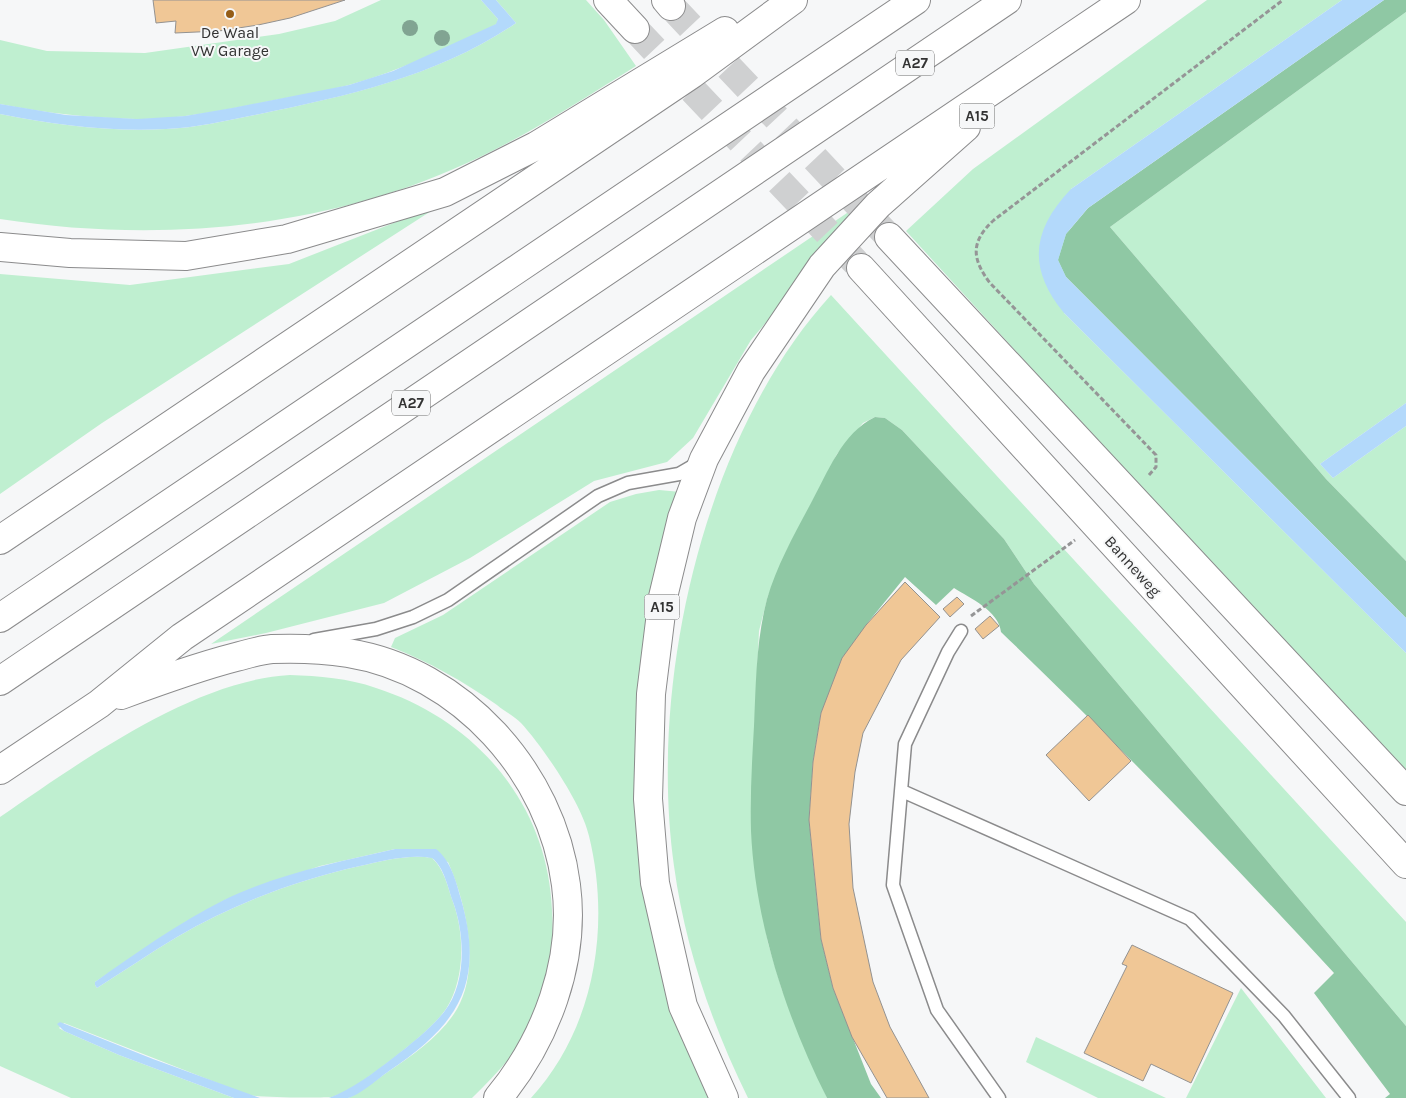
<svg xmlns="http://www.w3.org/2000/svg" width="1406" height="1098" font-family="Karla,sans-serif">
<rect width="100%" height="100%" fill="#f6f7f8"/>
<path fill="#bfefd0" d="M381 0H481L498 19 497 24C449 47 401 71 349 85 319 93 287 97 256 104 217 111 176 120 136 119 90 118 45 113 0 104V40L47 51 145 53 279 34 335 21Z
M496 0H586L604 20 636 66C585 98 534 131 480 157 331 229 161 244 0 219V114C53 125 112 132 166 129 197 128 229 120 260 114 347 96 441 75 516 23Z
M1207 0H1342L1071 189 1064 313 1406 653V773L1205 558 906 231 973 169Z
M1406 12V403L1320 464 1333 478 1406 426V561L1326 479 1110 227Z
M875 194 751 340 693 438 667 462 594 481 470 558 384 603 266 633 211 644Z
M442 204 102 423 0 494V274L130 285 289 264Z
M831 295 1406 922V1026L1034 584 1004 539 902 430 885 418 875 417 863 423 837 454 788 548 768 596 759 631 752 781 758 889 768 943 782 990 827 1098H748C712 1025 685 947 674 866 648 682 704 434 831 295Z
M659 490 681 492 638 749 712 1098H531C595 1028 611 926 589 836 582 804 543 747 521 723 514 716 504 711 497 705 463 681 429 662 391 647L395 638 443 615 610 502 636 494Z
M290 675C319 676 348 678 376 688 476 720 548 804 552 910 554 941 550 960 543 989 541 997 540 1007 537 1015 522 1047 497 1074 472 1098H348C362 1091 376 1080 389 1071 413 1055 442 1035 457 1009 481 967 466 903 448 862L395 849 320 866 262 886 225 900 184 923 95 982V985L97 988C124 971 150 953 177 937 233 904 297 880 360 866 383 861 409 854 432 858 444 868 448 888 453 902 465 935 465 979 446 1009 432 1029 408 1046 390 1061 372 1074 353 1090 332 1097 317 1098 264 1098 248 1095L64 1023 59 1028 64 1031 119 1055 234 1098H71L0 1066V817C79 763 193 680 290 675Z
M1241 988 1326 1098H1186Z
M1036 1037 1166 1098H1098L1026 1062Z"/>
<path fill="#8fc8a4" d="M1384 0H1406V12L1110 227 1326 479 1406 561V618L1066 277 1058 260 1066 234 1088 208Z
M875 417 885 418 902 430 1004 539 1034 584 1406 1026V1098H1385L1390 1094 1314 993 1334 973C1226 856 1116 742 1001 632 999 611 970 598 954 588L936 605 905 577 866 625 821 713 813 762 809 820 821 939 833 988 871 1084 881 1098H827C786 1017 755 922 751 831 750 796 752 761 754 726 756 683 756 641 767 599 777 565 795 533 811 503 828 472 842 433 875 417Z"/>
<path fill="#b3d9fb" d="M481 0H496L516 23C441 75 348 96 260 114 229 120 197 128 166 129 112 132 53 125 0 114V104L66 115 137 119 185 116 232 108 349 85 393 71 496 24 498 19Z
M1342 0H1384L1088 208 1066 234 1058 260 1066 277 1406 618V653L1064 313C1027 268 1032 230 1071 189Z
M1406 403V426L1333 478 1320 464Z
M395 849H436C451 861 456 881 461 899 485 983 459 1024 389 1071 379 1078 360 1095 348 1098 343 1098 335 1098 329 1098 353 1089 373 1073 393 1058 411 1044 430 1029 444 1012 467 984 465 934 453 902 448 888 444 867 432 858 409 854 383 861 360 866 297 880 233 904 177 937 150 953 124 971 97 988L95 985V982C136 953 178 923 224 900 277 874 338 862 395 849Z
M60 1022 153 1059 260 1098H234L119 1055 64 1031 57 1024Z"/>
<path fill="#f0c796" stroke="#939291" d="M153 0H345L290 18 258 25 219 31 175 33 176 21 156 23Z
M905 582 940 617 901 660 863 733 855 772 849 824 853 888 873 982 890 1027 929 1098H887L852 1037 833 988 821 939 809 820 813 762 821 713 842 658 866 625Z
M957 597 964 604 950 617 943 609Z
M990 616 999 626 983 639 975 629Z
M1088 715 1131 761 1089 801 1046 755Z
M1132 945 1233 993 1191 1083 1151 1064 1143 1081 1084 1053 1127 966 1122 964Z"/>
<g fill="none" stroke-linecap="round" stroke-linejoin="round">
<path stroke="#cfd0d1" stroke-width="28" stroke-dasharray="28 14" stroke-linecap="butt" d="M671 6 889 237
M635 29 861 268"/>
<g stroke="#8b8b8c" stroke-width="15">
<path id="lane" d="M961 631 948 652 905 744 893 885 937 1010 999 1098
M314 640 376 629 413 617 448 600 598 496 628 483 679 474 698 463
M902 791 1190 919 1284 1016 1349 1098"/>
</g>
<g stroke="#8b8b8c" stroke-width="30">
<path id="secondary" d="M608 0 635 29
M666 0 671 6
M889 237 1406 791
M861 268 1406 864"/>
</g>
<g stroke="#8b8b8c" stroke-width="30">
<path id="highway" d="M0 247 70 253 186 256 287 239 445 192 536 146 725 31
M0 540 692 74 793 0
M0 618 916 0
M0 681 1007 0
M121 695C159 681 197 667 236 657 248 654 260 650 272 649 297 648 323 649 348 653 461 671 552 773 566 885 576 961 546 1040 498 1098
M0 770 99 704 182 637 1126 0
M724 1098 683 1006 655 883 648 799 651 694 663 597 682 518 704 459 751 371 822 266 878 205 966 127"/>
</g>
<path stroke="#959596" stroke-width="3" stroke-dasharray="5 2.5" stroke-linecap="butt" d="M1149 475 1156 467V455L990 283C971 258 971 241 994 220L1283 0
M971 616 1075 540"/>
<use href="#lane" stroke="#fff" stroke-width="12"/>
<use href="#secondary" stroke="#fff" stroke-width="28"/>
<use href="#highway" stroke="#fff" stroke-width="28"/>
</g>
<g fill="#81a492">
<circle cx="410" cy="28" r="8"/>
<circle cx="442" cy="38" r="8"/>
</g>
<circle fill="#955d17" stroke="#f6f7f8" stroke-width="2" cx="230" cy="14" r="5"/>
<g text-anchor="middle" dominant-baseline="central" stroke-width="4" stroke-linejoin="round" paint-order="stroke">
<g fill="#f6f7f8" stroke="#6e6e6e" stroke-width="1">
<rect x="896" y="50.5" width="38" height="25" rx="4"/>
<rect x="959.5" y="103.5" width="35" height="25" rx="4"/>
<rect x="392" y="390.5" width="38" height="25" rx="4"/>
<rect x="644.5" y="594.5" width="35" height="25" rx="4"/>
</g>
<g font-size="15" font-weight="bold" fill="#333">
<text x="915" y="63">A27</text>
<text x="977" y="116">A15</text>
<text x="411" y="403">A27</text>
<text x="662" y="607">A15</text>
</g>
<g font-size="16" fill="#333" stroke="#f6f7f8">
<text x="230" y="32">De Waal<tspan x="230" dy="18">VW Garage</tspan></text>
</g>
<g font-size="16" fill="#333" stroke="#f6f7f8">
<text transform="translate(1133 566) rotate(48)">Banneweg</text>
</g>
</g>
</svg>
